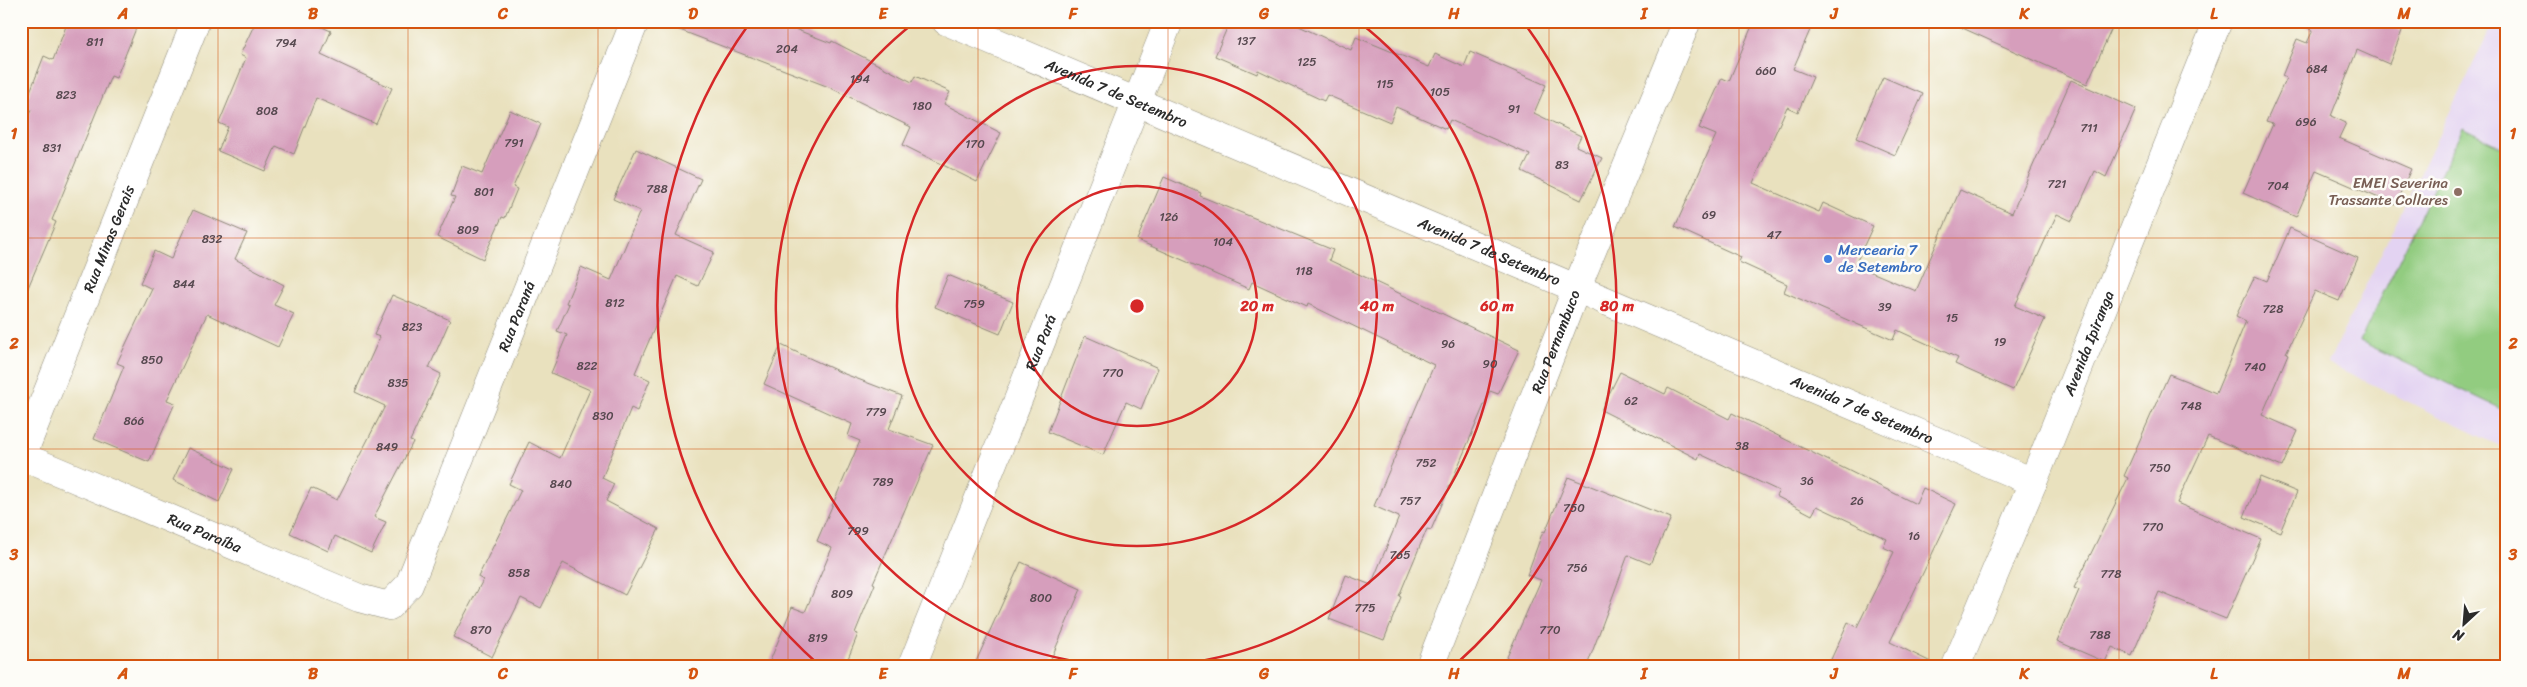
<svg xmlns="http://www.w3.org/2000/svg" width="2527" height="687" font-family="Sriracha,sans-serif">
<rect width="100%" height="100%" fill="#fdfcf7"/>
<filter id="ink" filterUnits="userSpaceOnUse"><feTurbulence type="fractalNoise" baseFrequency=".02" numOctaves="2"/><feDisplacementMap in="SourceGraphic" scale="10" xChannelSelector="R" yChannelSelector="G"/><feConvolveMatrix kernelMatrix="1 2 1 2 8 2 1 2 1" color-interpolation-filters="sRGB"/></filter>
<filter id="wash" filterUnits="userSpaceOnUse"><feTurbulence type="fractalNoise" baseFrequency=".0096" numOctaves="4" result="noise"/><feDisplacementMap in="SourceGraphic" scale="20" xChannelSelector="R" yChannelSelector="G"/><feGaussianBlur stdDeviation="1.12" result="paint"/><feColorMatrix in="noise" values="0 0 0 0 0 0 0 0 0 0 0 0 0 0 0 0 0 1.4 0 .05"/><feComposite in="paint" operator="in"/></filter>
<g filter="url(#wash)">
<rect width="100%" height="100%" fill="#e9e1be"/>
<path fill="#e3d3f2" d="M2494 21H2506V449L2328 363Z"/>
<path fill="#92cc80" stroke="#5e7c56" d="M2463 128 2506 149V411L2360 341Z"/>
<g id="blocks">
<path fill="#d69ebc" d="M68 21H139L116 78 111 76 52 220 56 222 21 304V133L31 110 24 107 44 56 53 60Z
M256 21H308L331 31 321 55 392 88 376 124 316 98 294 154 276 146 265 171 218 151 228 127 219 123 246 58 240 55Z
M664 21H774L831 43 832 41 912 82 915 76 950 92 944 104 1001 133 977 182 903 145 911 127 829 87 664 24Z
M1230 21H1288L1351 50 1356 37 1429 67 1435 54 1464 67 1470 52 1546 85 1534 113 1581 136 1576 146 1602 158 1581 200 1522 171 1530 155 1450 120 1446 129 1396 107 1390 122 1327 95 1324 101 1258 70 1257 74 1215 56Z
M1754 21H1814L1793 69 1813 77 1798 112 1787 107 1753 183 1819 212 1823 203 1873 226 1855 265 1916 291 1960 190 2012 213 2071 80 2136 109 2106 177 2095 171 2072 221 2057 214 2015 306 2045 319 2013 390 1955 364 1958 358 1897 330 1893 340 1784 292 1787 284 1739 262 1741 257 1675 227 1716 135 1699 128 1722 78 1729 81Z
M1947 21H2115L2087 84Z
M2292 21H2379L2402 31 2389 64 2357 50 2331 116 2346 123 2339 138 2411 169 2395 205 2316 171 2296 217 2243 193 2273 124 2266 122 2286 78 2282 76 2297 39 2307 43 2313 30Z
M1883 77 1923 94 1895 155 1856 138Z
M510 110 541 124 513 187 517 189 505 218 502 217 483 259 437 237 455 197 451 196 462 166 482 174Z
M636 149 701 179 676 235 714 252 698 286 677 276 635 373 650 380 637 411 631 408 602 478 614 484 606 501 659 529 625 595 563 563 541 608 521 598 492 657 453 637 483 580 478 577 521 490 509 484 529 442 560 458 590 390 551 373 567 335 557 331 569 304 566 303 581 267 611 280 640 211 613 199Z
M1164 177 1201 193 1200 196 1333 250 1329 260 1519 350 1498 394 1490 391 1431 530 1427 529 1399 596 1401 597 1384 640 1329 619 1346 575 1371 585 1399 517 1374 506 1434 365 1308 304 1307 307 1252 282 1249 289 1137 240Z
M193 210 247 233 235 259 284 285 274 305 294 314 278 347 207 314 167 400 175 403 149 462 94 439 124 366 117 363 152 289 140 283 154 251 171 259Z
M2290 228 2358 258 2339 301 2315 291 2286 353 2288 354 2262 415 2298 431 2282 467 2208 436 2177 503 2261 539 2226 619 2159 592 2132 656 2112 647 2105 662 2057 641 2079 590 2074 588 2128 478 2124 476 2169 374 2216 393 2246 321 2236 316 2255 276 2267 281Z
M948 275 1013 302 1000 334 935 307Z
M392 295 450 320 429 368 441 374 410 441 413 442 374 517 386 522 371 553 335 536 328 551 290 533 311 488 337 500 385 406 355 392 380 337 374 335Z
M1085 336 1158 368 1141 409 1126 402 1103 455 1048 432Z
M781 345 842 373 902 396 889 429 933 445 873 583 875 584 855 633 858 634 845 666H768L792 607 805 612 832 548 817 541 860 441 848 436 852 424 764 384Z
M1620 372 1665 394 1668 388 1729 419 1732 413 1916 504 1923 488 1956 504 1890 642 1939 666H1828L1848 622 1857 627 1894 552 1883 547 1887 539 1817 506 1812 515 1776 496 1779 491 1700 454 1698 459 1601 410Z
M188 448 234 469 219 502 173 480Z
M1568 477 1671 518 1650 564 1628 555 1587 666H1503L1541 580 1527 575 1543 531 1545 532Z
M2260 477 2297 492 2280 532 2244 517Z
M1021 562 1081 589 1048 666H974Z"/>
</g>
</g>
<g filter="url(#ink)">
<use href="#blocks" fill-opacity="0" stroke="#8a8674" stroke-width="1"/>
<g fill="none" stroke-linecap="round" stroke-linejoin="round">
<g stroke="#8a8674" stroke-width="29">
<g id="street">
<path id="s1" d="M946 21 2033 482"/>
<path id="s2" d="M21 456 359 598 389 606 409 585 635 21"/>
<path id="s3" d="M22 456 196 21"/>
<path id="s4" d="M912 666 1169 21"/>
<path id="s5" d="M1430 666 1577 287 1687 21"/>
<path id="s6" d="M1956 666 2033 482 2218 21"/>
</g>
</g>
<use href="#street" stroke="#fff" stroke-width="28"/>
</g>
</g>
<path fill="none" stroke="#d5540f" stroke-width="1" stroke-opacity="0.55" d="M218 21V666M408 21V666M598 21V666M788 21V666M978 21V666M1168 21V666M1359 21V666M1549 21V666M1739 21V666M1929 21V666M2119 21V666M2309 21V666M21 238H2506M21 449H2506"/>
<g fill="none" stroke="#d62828" stroke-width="2.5">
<circle cx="1137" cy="306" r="120"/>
<circle cx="1137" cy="306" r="240"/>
<path d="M1121 666A360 360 0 0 1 915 22M1359 22A360 360 0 0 1 1153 666"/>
<path d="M819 665A480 480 0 0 1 749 24M1525 24A480 480 0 0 1 1455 665"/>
</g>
<circle fill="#8d6e63" stroke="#fdfcf7" stroke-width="2" cx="2458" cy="192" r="5"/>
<circle fill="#3f7fe0" stroke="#fdfcf7" stroke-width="2" cx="1828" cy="259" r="5"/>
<g text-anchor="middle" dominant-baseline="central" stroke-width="5" stroke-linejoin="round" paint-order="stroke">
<g font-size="12" fill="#56484f">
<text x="1246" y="41">137</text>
<text x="95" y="42">811</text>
<text x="286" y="43">794</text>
<text x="787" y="49">204</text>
<text x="1307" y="62">125</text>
<text x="2317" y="69">684</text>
<text x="1766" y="71">660</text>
<text x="860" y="79">194</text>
<text x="1385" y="84">115</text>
<text x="1440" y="92">105</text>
<text x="66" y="95">823</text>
<text x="922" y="106">180</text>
<text x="1514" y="109">91</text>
<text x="267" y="111">808</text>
<text x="2306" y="122">696</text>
<text x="2089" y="128">711</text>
<text x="514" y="143">791</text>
<text x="975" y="144">170</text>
<text x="52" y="148">831</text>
<text x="1562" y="165">83</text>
<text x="2057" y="184">721</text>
<text x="2278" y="186">704</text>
<text x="657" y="189">788</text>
<text x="484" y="192">801</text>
<text x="1709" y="215">69</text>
<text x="1169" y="217">126</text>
<text x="468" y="230">809</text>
<text x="1774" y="235">47</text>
<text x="212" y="239">832</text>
<text x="1223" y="242">104</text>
<text x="1304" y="271">118</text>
<text x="184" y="284">844</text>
<text x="615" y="303">812</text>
<text x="974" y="304">759</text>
<text x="1885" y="307">39</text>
<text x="2273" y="309">728</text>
<text x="1952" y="318">15</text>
<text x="412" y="327">823</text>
<text x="2000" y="342">19</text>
<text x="1448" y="344">96</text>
<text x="152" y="360">850</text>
<text x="1490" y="364">90</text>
<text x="587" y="366">822</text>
<text x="2255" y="367">740</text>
<text x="1113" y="373">770</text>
<text x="398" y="383">835</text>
<text x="1631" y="401">62</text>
<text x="2191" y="406">748</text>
<text x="876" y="412">779</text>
<text x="603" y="416">830</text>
<text x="134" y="421">866</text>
<text x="1742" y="446">38</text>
<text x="387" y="447">849</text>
<text x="1426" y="463">752</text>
<text x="2160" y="468">750</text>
<text x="1807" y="481">36</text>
<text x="883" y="482">789</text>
<text x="561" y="484">840</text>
<text x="1410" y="501">757</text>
<text x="1857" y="501">26</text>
<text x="1574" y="508">750</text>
<text x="2153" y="527">770</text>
<text x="858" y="531">799</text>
<text x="1914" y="536">16</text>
<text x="1400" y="555">765</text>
<text x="1577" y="568">756</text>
<text x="519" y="573">858</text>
<text x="2111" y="574">778</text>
<text x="842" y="594">809</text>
<text x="1041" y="598">800</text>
<text x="1365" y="608">775</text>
<text x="481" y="630">870</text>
<text x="1550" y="630">770</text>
<text x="2100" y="635">788</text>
<text x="818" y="638">819</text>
</g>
<g font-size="15" fill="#2b2b2b" stroke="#fdfcf7">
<text stroke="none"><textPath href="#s1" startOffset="185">Avenida 7 de Setembro</textPath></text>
<text stroke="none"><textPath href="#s3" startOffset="234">Rua Minas Gerais</textPath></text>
<text stroke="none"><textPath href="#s1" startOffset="590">Avenida 7 de Setembro</textPath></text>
<text stroke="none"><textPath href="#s2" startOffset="716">Rua Paraná</textPath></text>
<text stroke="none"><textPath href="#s5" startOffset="348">Rua Pernambuco</textPath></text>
<text stroke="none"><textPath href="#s4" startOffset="348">Rua Pará</textPath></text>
<text stroke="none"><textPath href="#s6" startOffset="349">Avenida Ipiranga</textPath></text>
<text stroke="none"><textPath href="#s1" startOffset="995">Avenida 7 de Setembro</textPath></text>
<text stroke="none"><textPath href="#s2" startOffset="199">Rua Paraíba</textPath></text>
</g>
<g font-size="15" fill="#785e54" stroke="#fdfcf7" text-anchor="end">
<text x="2448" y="183">EMEI Severina<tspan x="2448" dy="17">Trassante Collares</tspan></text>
</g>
<g font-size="15" fill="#366cbe" stroke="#fdfcf7" text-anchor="start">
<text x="1838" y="250">Mercearia 7<tspan x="1838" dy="17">de Setembro</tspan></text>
</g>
</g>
<circle cx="1137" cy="306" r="8" fill="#d62828" stroke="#fdfcf7" stroke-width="2.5"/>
<g font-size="15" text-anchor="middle" font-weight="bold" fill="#d62828" stroke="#fdfcf7" stroke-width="5" stroke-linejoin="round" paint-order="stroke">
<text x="1257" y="311">20 m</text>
<text x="1377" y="311">40 m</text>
<text x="1497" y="311">60 m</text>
<text x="1617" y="311">80 m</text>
</g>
<rect width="2527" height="687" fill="none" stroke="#fdfcf7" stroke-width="55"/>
<g transform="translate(2464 624) rotate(206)" stroke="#fdfcf7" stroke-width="4" paint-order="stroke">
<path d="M0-4L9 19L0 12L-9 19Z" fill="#2b2b2b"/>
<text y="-8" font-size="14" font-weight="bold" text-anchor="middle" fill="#2b2b2b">N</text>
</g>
<rect x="28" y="28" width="2472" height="632" fill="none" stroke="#d5540f" stroke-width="2"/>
<g font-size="16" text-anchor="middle" font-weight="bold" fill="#d5540f">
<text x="123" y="19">A</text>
<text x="313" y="19">B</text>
<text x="503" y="19">C</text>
<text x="693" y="19">D</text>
<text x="883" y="19">E</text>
<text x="1073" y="19">F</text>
<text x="1264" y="19">G</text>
<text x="1454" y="19">H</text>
<text x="1644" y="19">I</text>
<text x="1834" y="19">J</text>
<text x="2024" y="19">K</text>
<text x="2214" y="19">L</text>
<text x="2404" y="19">M</text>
<text x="14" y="139">1</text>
<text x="2513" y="139">1</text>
<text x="14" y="349">2</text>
<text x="2513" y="349">2</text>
<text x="14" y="560">3</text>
<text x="2513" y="560">3</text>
<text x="123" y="679">A</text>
<text x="313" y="679">B</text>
<text x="503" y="679">C</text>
<text x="693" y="679">D</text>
<text x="883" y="679">E</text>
<text x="1073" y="679">F</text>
<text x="1264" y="679">G</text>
<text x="1454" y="679">H</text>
<text x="1644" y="679">I</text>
<text x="1834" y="679">J</text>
<text x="2024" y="679">K</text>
<text x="2214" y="679">L</text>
<text x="2404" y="679">M</text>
</g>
</svg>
